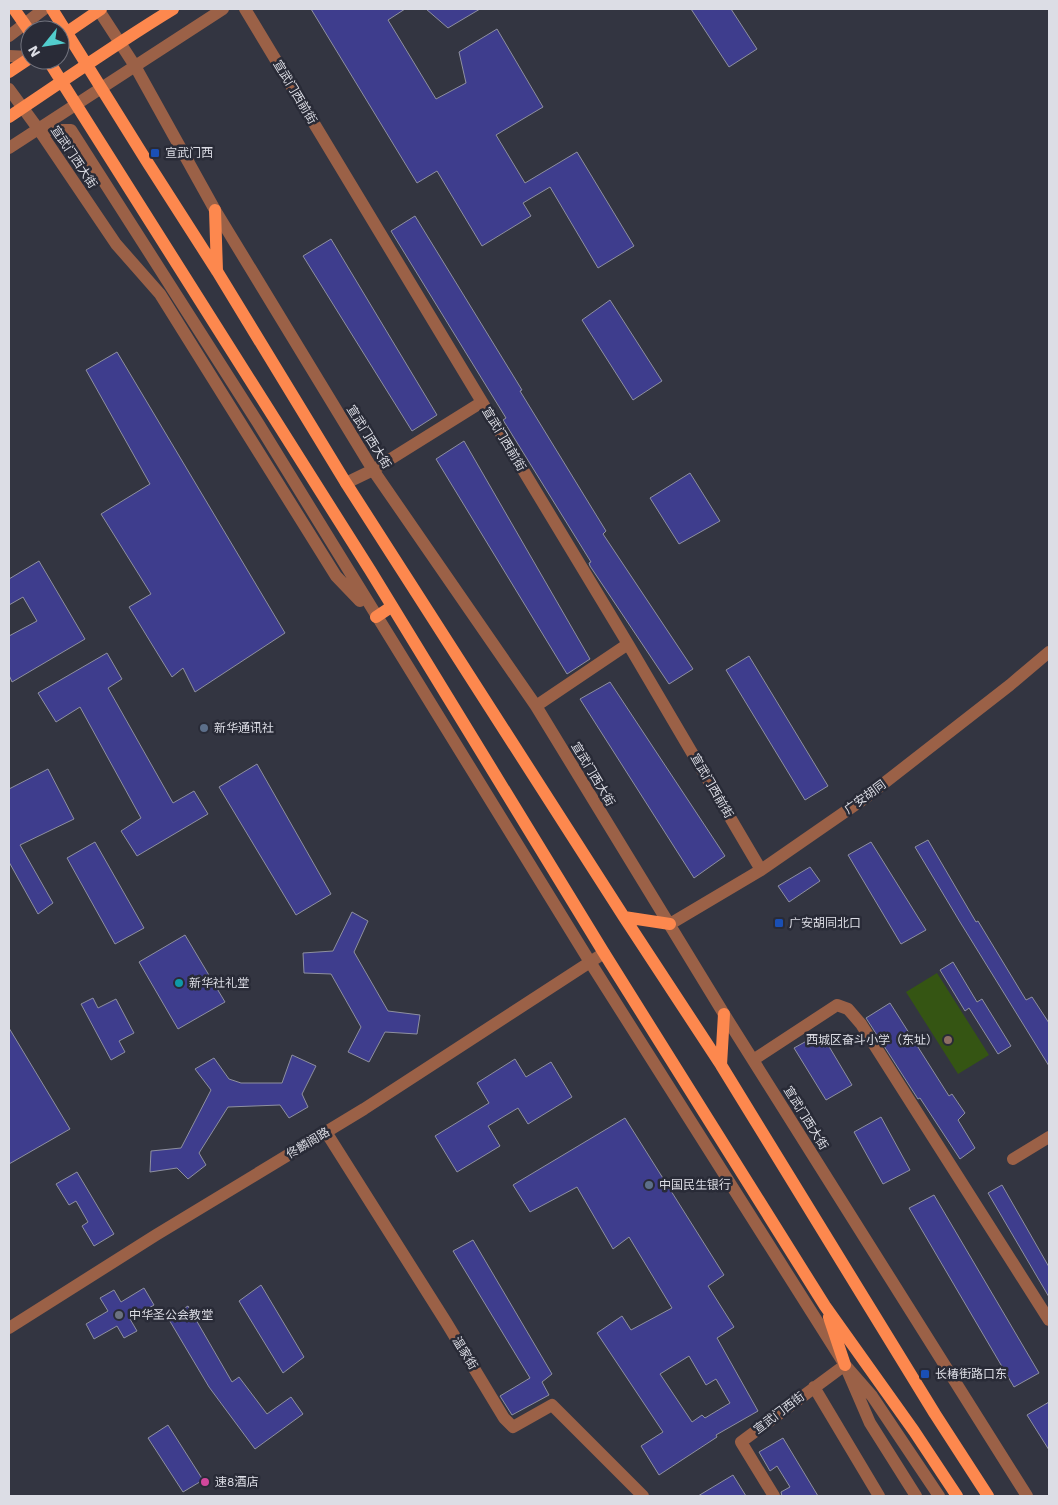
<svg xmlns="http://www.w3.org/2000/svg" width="1058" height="1505" font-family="'Work Sans','Noto Sans SC',sans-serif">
<rect width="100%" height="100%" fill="#333541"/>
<path fill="#355513" d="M937 973 989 1055 958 1074 906 992Z"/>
<path fill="#3e3d8d" stroke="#8e90a0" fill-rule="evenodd" d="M311 9H405L388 20 436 99 466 83 459 52 497 29 543 107 496 135 525 183 577 152 634 246 598 268 550 187 523 203 531 216 482 246 437 171 417 183Z
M426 9H480L448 28Z
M691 9H731L757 49 729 67Z
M415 216 522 390 520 391 606 531 603 534 693 669 669 684 590 566 589 563 591 562 503 420 506 418 391 231Z
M331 239 437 415 412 431 303 256Z
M610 300 662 381 633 400 582 320Z
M117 352 285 633 195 692 183 668 172 677 129 607 151 594 101 514 150 484 86 370Z
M464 441 590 659 567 674 436 459Z
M690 473 720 521 679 544 650 498Z
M39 561 85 639 12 682 9 675V636L37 621 23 597 9 605V579Z
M107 653 122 679 108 688 173 803 194 791 208 814 137 856 121 831 141 818 80 707 56 722 38 693Z
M749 656 828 786 805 800 726 670Z
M610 682 725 856 694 878 580 699Z
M257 764 331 894 296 915 219 787Z
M48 769 74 819 20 845 53 903 38 914 9 862V789Z
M928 840 976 922 978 921 1026 1000 1032 997 1049 1023V1066L960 922 915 847Z
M95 842 144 928 115 944 67 858Z
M871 842 926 930 901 944 848 855Z
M810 867 820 881 789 902 778 886Z
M352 912 368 921 354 952 388 1011 420 1015 417 1034 385 1032 369 1062 348 1052 361 1027 331 974 304 973 303 953 333 951Z
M185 935 225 1002 178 1029 139 962Z
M953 962 977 1002 982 999 1011 1046 998 1054 969 1008 965 1011 940 970Z
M93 998 98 1008 116 999 134 1033 119 1041 125 1052 111 1060 81 1004Z
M890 1003 949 1096 952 1094 965 1113 958 1120 975 1148 960 1159 920 1098 918 1099 866 1018Z
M9 1028 70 1129 9 1164Z
M821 1033 852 1085 826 1100 794 1048Z
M292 1055 316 1066 302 1094 308 1107 289 1118 280 1105 228 1107 199 1153 206 1165 188 1179 177 1168 150 1172 151 1151 181 1148 211 1090 195 1069 214 1058 229 1079 241 1083H282Z
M515 1059 526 1077 551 1062 572 1097 528 1124 518 1108 488 1126 500 1146 457 1172 435 1136 489 1103 477 1083Z
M881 1117 910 1170 883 1184 854 1132Z
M625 1118 724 1275 708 1286 734 1327 717 1338 758 1411 716 1435 717 1437 659 1475 641 1446 663 1432 597 1333 622 1316 631 1330 672 1308 629 1237 613 1249 577 1187 530 1212 513 1185ZM689 1356 706 1385 716 1379 730 1403 705 1418 702 1415 692 1422 660 1374Z
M77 1172 114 1234 94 1246 82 1226 88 1222 76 1201 69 1205 56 1184Z
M1002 1185 1049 1267V1297L988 1193Z
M934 1195 1039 1373 1014 1387 909 1208Z
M473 1240 552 1374 542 1382 549 1395 512 1415 500 1396 530 1378 453 1251Z
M261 1285 304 1357 283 1373 239 1301Z
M144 1288 154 1305 130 1319 137 1331 124 1338 117 1326 94 1339 86 1324 108 1311 100 1298 114 1290 121 1302Z
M188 1306 232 1382 239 1377 267 1414 291 1397 303 1414 255 1449 209 1387 168 1318Z
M1049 1402V1450L1027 1415Z
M168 1425 203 1480 183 1492 148 1438Z
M783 1438 818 1496H782L781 1492 790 1487 777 1466 770 1471 759 1452Z
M733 1475 746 1496H698Z"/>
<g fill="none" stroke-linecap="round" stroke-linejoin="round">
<path stroke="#9b6147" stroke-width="12" d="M98 9 135 66 215 210 373 470 536 706 724 1014 1027 1496
M245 9 628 644 761 870
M9 36 44 9
M9 56 30 57
M9 89 39 130H71
M39 130 116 244 160 294 336 576 360 601
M71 130 258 423 590 962 845 1365 870 1423 916 1496
M9 148 223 9
M346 483 373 470 482 402
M536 706 628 644
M670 924 761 870 865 798 1010 685 1049 652
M753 1060 837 1005 848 1009 861 1024 1049 1320
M326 1132 446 1322 504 1418 513 1427 552 1405 643 1496
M1013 1159 1049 1137
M9 1328 156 1235 364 1109 604 953
M814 1387 879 1496
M774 1496 741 1442 845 1365 872 1396 939 1496"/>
<path stroke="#fd884e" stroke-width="12" d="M14 9 30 32
M52 9 146 160 217 271 346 483 624 917 721 1065 935 1414 988 1496
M60 37 101 9
M48 60 370 570 604 953 825 1306 914 1431 957 1496
M9 72 30 58
M9 117C63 81 117 43 173 9
M215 210 217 271
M376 617 391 607
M624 917 670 924
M721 1065 724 1014
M829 1317 845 1365"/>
</g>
<g fill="#1a4fb4" stroke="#292b37" stroke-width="2">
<rect x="150" y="148" width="10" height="10" rx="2.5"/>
<rect x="774" y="918" width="10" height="10" rx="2.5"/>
<rect x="920" y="1369" width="10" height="10" rx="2.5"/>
</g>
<g fill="#5c6f8a" stroke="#292b37" stroke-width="2">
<circle cx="204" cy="728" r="5"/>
<circle cx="649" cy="1185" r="5"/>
</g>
<circle fill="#0f9aa8" stroke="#292b37" stroke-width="2" cx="179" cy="983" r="5"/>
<circle fill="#8d6e63" stroke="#292b37" stroke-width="2" cx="948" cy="1040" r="5"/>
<circle fill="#6b7280" stroke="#292b37" stroke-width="2" cx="119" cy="1315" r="5"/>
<circle fill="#d1479c" stroke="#292b37" stroke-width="2" cx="205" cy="1482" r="5"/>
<g text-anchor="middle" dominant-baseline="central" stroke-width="5" stroke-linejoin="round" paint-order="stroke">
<g font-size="12" fill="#dcdde5" stroke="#292b37">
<text transform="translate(295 92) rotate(59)">宣武门西前街</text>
<text transform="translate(74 157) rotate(56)">宣武门西大街</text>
<text transform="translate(369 437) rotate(58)">宣武门西大街</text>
<text transform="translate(504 439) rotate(59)">宣武门西前街</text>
<text transform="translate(593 774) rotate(59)">宣武门西大街</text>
<text transform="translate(712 786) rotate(60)">宣武门西前街</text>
<text transform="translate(865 797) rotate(-36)">广安胡同</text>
<text transform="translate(806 1118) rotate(58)">宣武门西大街</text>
<text transform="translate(308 1143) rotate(-31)">佟麟阁路</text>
<text transform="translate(465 1353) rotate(59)">温家街</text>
<text transform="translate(779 1413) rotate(-37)">宣武门西街</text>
</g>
<g font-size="12" fill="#dcdde5" stroke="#292b37" text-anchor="start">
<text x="165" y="153">宣武门西</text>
<text x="214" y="728">新华通讯社</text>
<text x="789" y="923">广安胡同北口</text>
<text x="189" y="983">新华社礼堂</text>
<text x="938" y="1040" text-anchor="end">西城区奋斗小学（东址）</text>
<text x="659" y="1185">中国民生银行</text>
<text x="129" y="1315">中华圣公会教堂</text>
<text x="935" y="1374">长椿街路口东</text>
<text x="215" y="1482">速8酒店</text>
</g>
</g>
<rect width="1058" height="1505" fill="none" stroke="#dcdde5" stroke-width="20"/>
<g transform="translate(45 45) rotate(240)"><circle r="24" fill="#292b37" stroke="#71727d"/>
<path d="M0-4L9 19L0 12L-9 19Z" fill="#52cdcd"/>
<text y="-8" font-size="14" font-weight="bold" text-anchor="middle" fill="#dcdde5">N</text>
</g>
</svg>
